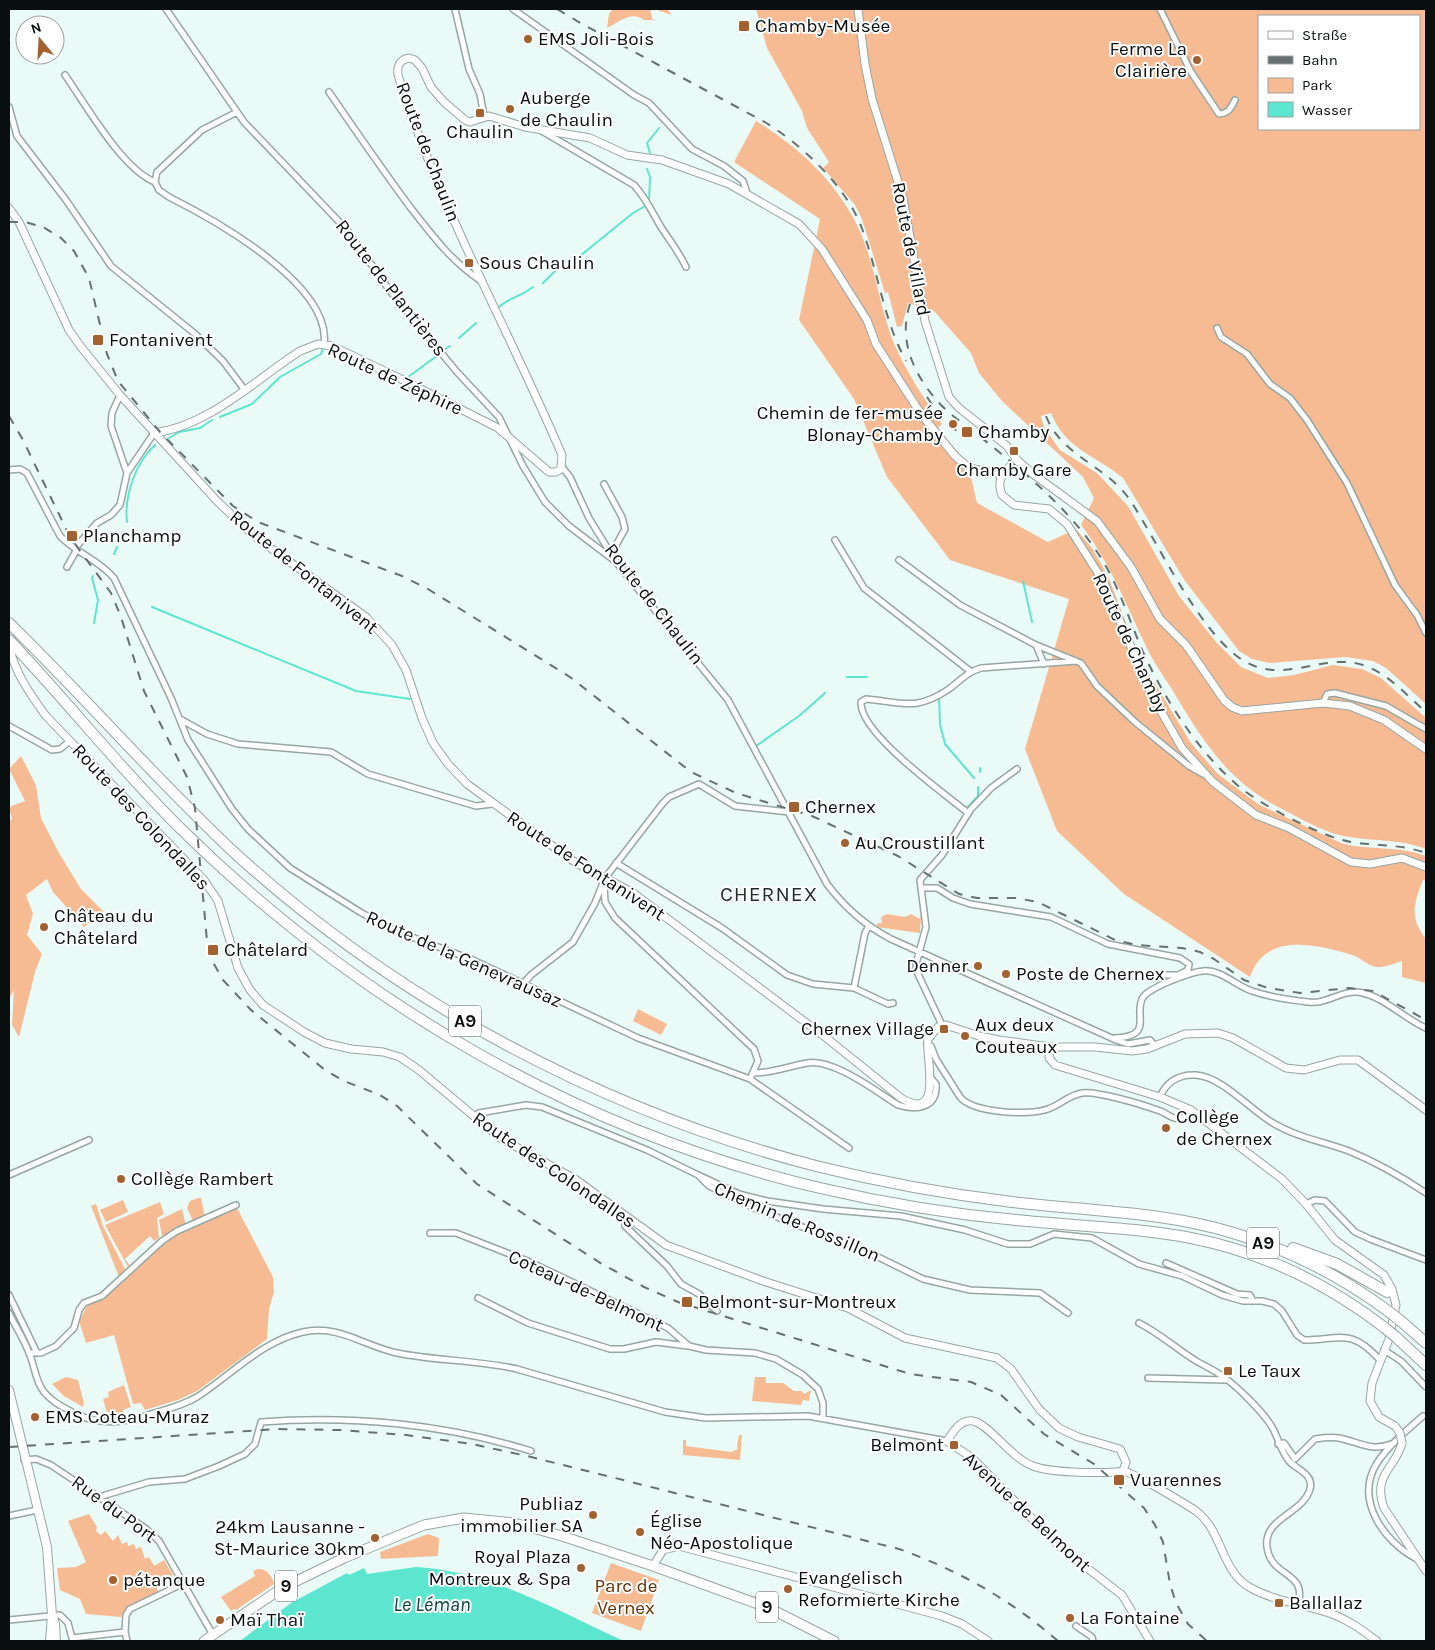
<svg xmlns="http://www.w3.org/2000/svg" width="1435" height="1650" font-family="Karla,sans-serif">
<rect width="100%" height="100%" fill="#eafbf7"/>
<path fill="#f7bb93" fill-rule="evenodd" d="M613 9H667L672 15 654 9 650 11 653 20H644C632 10 619 22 607 28L609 14Z
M756 9H1426V704L1386 668 1373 661 1346 657 1269 663 1252 659 1239 651 1185 581 1123 478C1095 455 1065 449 1051 413L1041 416 1044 427 1060 450 1097 473 1128 506 1179 596 1216 642 1241 667 1268 678 1294 675 1333 665 1362 669 1381 678 1426 718V849C1397 838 1374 842 1344 836 1326 833 1299 818 1282 809 1228 782 1202 740 1173 691 1163 675 1151 659 1144 642 1124 600 1110 563 1081 525L1094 498 1083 477 1002 401 979 373 971 353 934 311 908 303 902 326 897 327 888 292 885 293 862 219 855 205 823 168 829 162 807 128 802 111 767 48ZM1259 16H1419V129H1259Z
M756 121C796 145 832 178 854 219 875 258 878 305 895 346 907 372 925 401 942 424L938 428 968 464 977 503 1048 542 1076 529 1092 548 1108 576 1139 657 1191 743 1210 765 1218 774 1258 804 1341 843C1369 851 1398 845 1426 856V881L1423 880C1414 903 1409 918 1426 939V983L1402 977V961C1395 963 1384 968 1376 967 1368 966 1360 957 1352 955 1316 944 1265 932 1250 977L1124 894 1057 831 1025 749 1069 599 950 560 887 477 854 399 799 320 820 219 734 162Z
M21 756 36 785 41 818 59 853 81 889 104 912 84 927 53 892 47 879 26 895 33 914 27 935 42 954 35 972 19 1037 12 1025 14 990 9 999V822L12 819 9 807 25 801 9 769Z
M887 914 905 917 911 914 920 919 921 915 920 933 876 927 878 923H882L881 917Z
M638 1009 667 1024 661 1035 633 1021Z
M198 1198H201L205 1217 193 1221 187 1208 190 1201Z
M123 1200 128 1212 106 1222 100 1210Z
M160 1202 164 1214 157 1218 159 1238 154 1241 150 1236 125 1259 130 1266 128 1267 105 1225Z
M96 1204 103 1226 125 1269 119 1277 91 1206Z
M237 1208 273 1277 274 1292 269 1309 267 1339 197 1391 178 1400 145 1410 141 1403 133 1404 114 1335 86 1343 79 1321 88 1304 104 1299 141 1262 178 1234Z
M182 1209 186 1226 162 1236 159 1220Z
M66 1377 78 1380 84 1403 83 1407 64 1396 52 1384Z
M755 1377H766V1383H783L794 1391H802L804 1394 811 1390 809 1401 803 1400 801 1405 752 1401Z
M124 1385 131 1407 123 1410 124 1417H113L106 1410 103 1399 109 1397 108 1392Z
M739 1435H742L740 1460 683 1455V1440H686V1446L731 1452 738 1449 737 1445Z
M89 1514 97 1527 96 1531 101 1535 105 1531 113 1541 118 1535 122 1544 127 1542 128 1546 134 1544 136 1549 141 1547 145 1559 149 1557 154 1566 164 1560 173 1575 156 1587 159 1593 128 1606 121 1617 86 1614 80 1599 60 1590 57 1568 76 1567 86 1562 68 1521Z
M428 1534 439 1538 438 1556 381 1559 380 1552Z
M611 1563 659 1580 641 1631 592 1613Z
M257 1569C267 1568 272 1576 274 1584L236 1610 234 1609 231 1611 221 1597 255 1576 253 1571Z"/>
<path fill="#5de6cf" d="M416 1567C491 1571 557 1611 624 1641H240L291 1603 347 1573 349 1575 364 1568 367 1574Z"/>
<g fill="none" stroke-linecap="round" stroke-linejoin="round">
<path stroke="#5de6cf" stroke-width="2" d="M650 153 647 143 659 128
M647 169 650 177 649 201
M543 283 565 261 575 260 633 213 647 205
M498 308C508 298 522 296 533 287
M459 338 476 323
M445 349 450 346
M408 377 438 355
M220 417 252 404 280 377 321 354 323 348
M169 438 179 432 200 428 212 420
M127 522C124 495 136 462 155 445
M114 554 117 547
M93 576 92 578 98 600 94 623
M1023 581 1032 622
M152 607 356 691 410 699
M847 677H867
M939 698 940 724 945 744 974 778
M756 746 799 716 825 693
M980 768V772
M966 809 978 796V787"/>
<g stroke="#97a6a3" stroke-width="8">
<path id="minor" d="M166 9 244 122 347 230 390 291 457 372 499 417 523 466 545 502 569 526 615 561
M455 9 469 69 480 94 484 116
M513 9 634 95 649 103 692 149 724 166 743 181 747 193
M1160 9 1191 72 1219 114C1229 113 1231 108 1235 100
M65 75C86 105 122 169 155 182
M329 92C355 130 382 169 410 207 432 235 451 261 481 281
M9 107 17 136 66 200 111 266 194 333 223 361 244 389
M237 112 202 130 157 172 155 182 159 190 169 197C215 220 332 285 324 344
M542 131 634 185C646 198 652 212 661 227 670 241 679 252 686 267
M1217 328 1221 337 1247 354 1270 384 1290 398 1307 420 1347 483 1395 585 1417 615 1426 633
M120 395 112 413 111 426 127 473
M562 467 570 477 589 518 616 562 728 700 827 884C845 908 864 925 891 939L1116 1040 1128 1044 1150 1040 1155 1046
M9 470 20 469 27 473 60 536C76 553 99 560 114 578L171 698 188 740 232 809 248 829 290 868 360 912 393 930 473 960 638 1038 750 1079 849 1148
M604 484 622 517 625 529 611 554
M835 540 864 588 970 671
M75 548 97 523 111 515 120 505 127 473 154 433
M899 560 960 605 1036 645 1081 663 1097 686 1135 722 1189 766 1203 774
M67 567 77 549
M1036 645 1044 664
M1323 703 1327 694 1335 693 1386 706 1426 729
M180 719 207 734 238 744 331 752 368 774 476 806 492 804
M9 726 52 750 60 749 70 741
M968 813C944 793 859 733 861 702L866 699C902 702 915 712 949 689 960 681 967 672 981 668L1076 661
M616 863 722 928 787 975 813 984 854 988 888 1004 893 1003
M604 886 605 902 615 918 754 1049 758 1061 750 1079
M921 888H937L953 898 970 904 1051 917 1108 944 1180 958 1189 964 1188 970 1178 975H1161
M523 984 531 975 573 942 595 903 605 878 663 803 669 797 699 784 735 806 789 812
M854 988 865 933 869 926
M942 1025 917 972 916 964 926 927 920 880 942 855 971 809 991 788 1017 769
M1114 1038C1154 1036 1134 1018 1142 999 1145 992 1156 988 1163 984 1175 979 1191 972 1203 971 1221 969 1236 986 1252 991 1269 997 1290 1000 1308 1002 1328 1005 1342 988 1363 993 1385 998 1405 1019 1426 1028
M927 1044 931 1046 936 1059 960 1097C973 1113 1029 1116 1048 1109 1060 1105 1069 1095 1082 1093 1097 1091 1141 1104 1157 1110 1163 1111 1168 1116 1174 1118 1178 1119 1181 1118 1185 1117L1191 1110
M754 1073C772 1073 790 1066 807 1063 833 1058 877 1092 898 1105 916 1111 938 1108 936 1084L931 1078
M1160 1097C1166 1082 1179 1074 1196 1075 1223 1077 1250 1110 1273 1123 1296 1137 1324 1142 1349 1151 1376 1162 1402 1177 1426 1193
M474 1116 479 1113 526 1105 542 1107 647 1150 698 1175 709 1186 756 1209 872 1254 923 1279 970 1290 1040 1293 1068 1313
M9 1175 89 1140
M698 1175 739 1194 767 1201 823 1209 901 1216 965 1230 1008 1244H1030L1054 1234 1092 1238 1139 1264 1182 1276 1222 1295 1243 1301H1262L1274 1304 1282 1311 1297 1335 1304 1340C1340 1340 1350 1327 1380 1360
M1306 1204 1315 1200 1325 1201 1355 1232 1370 1239 1426 1260
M625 1217V1226L667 1266 681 1284 699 1294 717 1311
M430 1233H456L530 1262 668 1328 689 1346 706 1350 755 1353 776 1359 803 1375 818 1389 823 1403V1418
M1166 1263 1237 1294 1250 1295 1253 1301
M9 1295 37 1353
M478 1298 528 1323 610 1349H624L656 1342 688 1346
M9 1313C15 1326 24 1339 29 1353 35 1366 35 1381 44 1392 52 1402 63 1407 74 1413 97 1425 124 1423 148 1415 164 1410 182 1406 197 1397 231 1375 262 1341 303 1332 338 1324 364 1346 397 1353 436 1361 477 1360 517 1369L665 1412 706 1418 808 1416 947 1441
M1139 1323C1159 1333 1174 1347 1193 1359 1202 1365 1213 1369 1222 1376 1236 1385 1264 1413 1272 1427 1279 1439 1280 1450 1289 1461 1297 1470 1314 1474 1310 1489 1303 1514 1263 1518 1267 1547 1271 1579 1308 1570 1298 1605
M1384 1350 1401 1361 1426 1387
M29 1353H41L56 1346 74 1328 79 1310 84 1303 102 1296 162 1241 177 1231 236 1205
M1148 1378 1226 1380
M1278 1444 1284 1443 1295 1459 1315 1439C1322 1438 1331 1437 1339 1438 1359 1442 1371 1452 1391 1444
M24 1460 36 1459 51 1465 145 1528 159 1541 213 1635
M99 1497 149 1482 185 1479 219 1466 245 1454 255 1444 261 1422C351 1415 445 1424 531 1451
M9 1516 37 1510
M1417 1559C1384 1542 1354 1500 1377 1463 1389 1445 1407 1430 1423 1416
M9 1620 60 1615 68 1623 72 1638 125 1632 126 1615 130 1609 182 1584
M1076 1626 1092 1637 1093 1641
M125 1632 127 1641"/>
</g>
<g stroke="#97a6a3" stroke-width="9">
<path id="tertiary" d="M858 9 865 64 872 99 903 198 925 321 949 397 959 408 1007 446 1017 460 1033 474 1097 521 1131 567 1160 619 1186 645 1224 700 1232 707 1242 711 1323 703 1350 706 1384 720 1426 749
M9 208 19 222 69 330 81 347 120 395 217 501 254 536 366 617 392 645 406 670 422 718 433 743 448 764 467 784 576 863 632 892 829 1040 901 1098C945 1124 925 1057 928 1039L938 1027 946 1025 979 1036 999 1040 1050 1047H1095L1132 1051 1147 1049 1185 1034 1218 1033 1233 1038 1286 1068 1304 1070 1340 1060H1358L1426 1110
M154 433C209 426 255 380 300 351L318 344 332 346 399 378 498 428 549 472H556L561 469 562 455C508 328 439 207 398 75 397 66 399 60 409 58L415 60 422 68 431 87 444 102 465 120 470 122 489 116 525 127 590 138 627 155 662 160 729 184 799 224 822 249 867 320 876 344 921 414 955 456 969 468 1001 474
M1017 460C1005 470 995 479 1002 495L1014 505 1049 509 1067 524 1103 581 1150 692 1182 748 1213 782 1256 815 1289 828 1351 862 1370 864 1402 858 1426 867
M9 646C15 673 30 694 46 716L204 880 218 901 238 968 250 990 263 1005 304 1032 325 1043 351 1049 383 1052 400 1057 419 1070 500 1138 575 1179 666 1245 763 1281 848 1308 905 1338 997 1358 1011 1369 1039 1409 1059 1428 1078 1437 1120 1449 1126 1462 1123 1471
M1050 1047 1049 1058 1055 1065 1160 1097 1191 1110 1282 1179 1306 1204 1335 1240 1384 1275 1392 1289 1396 1305 1389 1339 1372 1383 1370 1401 1379 1417 1395 1426
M1402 1443C1396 1468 1372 1474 1384 1508L1426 1571
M653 1566 663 1550 679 1546 942 1616 962 1624 988 1641
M1150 1641 1122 1595 1060 1547 972 1458 947 1441C953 1432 960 1419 973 1421 989 1424 1012 1459 1033 1466 1051 1473 1096 1473 1116 1472 1118 1472 1120 1471 1123 1471 1131 1471 1187 1505 1196 1511 1223 1531 1220 1569 1249 1587 1275 1602 1305 1604 1332 1614 1349 1620 1363 1631 1377 1641"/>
</g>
<g stroke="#97a6a3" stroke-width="10">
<path id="secondary" d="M9 1390 47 1547 52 1615 50 1641
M52 1615 55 1624 56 1641"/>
</g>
<g stroke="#97a6a3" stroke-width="11">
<path id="primary" d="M204 1641 282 1588 344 1558 424 1525 464 1518 514 1523 562 1536 653 1566 769 1608 834 1641"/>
</g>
<g stroke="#97a6a3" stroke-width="12">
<path id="motorway" d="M9 623C87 699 158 782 238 856 402 1004 603 1111 816 1166 880 1182 946 1194 1012 1202 1072 1209 1134 1211 1194 1223 1265 1238 1330 1268 1388 1311
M9 640C68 702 120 769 181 829 358 1003 577 1131 820 1188 884 1203 950 1214 1016 1220 1074 1226 1133 1227 1191 1238 1262 1252 1328 1284 1385 1328
M1293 1248 1337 1264 1387 1292
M1402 1322 1426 1343
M1396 1337 1426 1365"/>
</g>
<use href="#minor" stroke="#fff" stroke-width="5"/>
<use href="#tertiary" stroke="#fff" stroke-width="7"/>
<use href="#secondary" stroke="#fff" stroke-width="8"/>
<use href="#primary" stroke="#fff" stroke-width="9"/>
<use href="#motorway" stroke="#fff" stroke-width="10"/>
<path stroke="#66716f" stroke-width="2" stroke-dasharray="9 9" stroke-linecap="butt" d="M557 9 582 24 763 121C800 143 845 185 861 226 878 270 883 319 906 361
M9 222H25L43 227 61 238 74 251 89 278 107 354 118 381 160 432 233 506 258 522 402 576 428 589 570 677 691 772 736 793 812 816 898 856 959 894 977 898H1016L1038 902 1115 940 1137 945 1182 948 1200 952 1214 959 1244 980 1268 988 1300 993 1349 988 1373 991 1426 1020
M910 304C897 342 916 379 942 406 955 419 970 428 983 439 1023 471 1064 505 1093 546 1115 576 1126 611 1140 645 1162 696 1199 754 1242 789 1265 807 1322 837 1351 842 1376 846 1401 844 1426 853
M927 397 941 418 963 436
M9 416 23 440 70 537 111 593 121 617 144 691 187 777 195 808 207 941 214 964 223 980 251 1010 325 1070 344 1081 380 1095 397 1106 477 1184 602 1264 644 1287 678 1302 910 1374 971 1382 1001 1395 1044 1434 1094 1464 1144 1508 1155 1525 1163 1542 1170 1584 1176 1603 1188 1624 1207 1641
M1046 416C1061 456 1106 465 1130 500 1158 542 1205 646 1252 665 1289 681 1326 653 1363 665 1388 673 1407 696 1426 712
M9 1447 278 1429 340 1430 406 1435 472 1444 527 1456 899 1549C958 1570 1011 1600 1058 1641"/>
<g stroke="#97a6a3" stroke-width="9" stroke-linecap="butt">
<path id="tertiary-bridge" d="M1395 1426 1400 1433 1402 1443"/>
</g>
<g stroke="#97a6a3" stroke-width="12" stroke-linecap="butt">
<path id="motorway-bridge" d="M1388 1311 1402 1322
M1385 1328 1396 1337"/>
</g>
<use href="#tertiary-bridge" stroke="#fff" stroke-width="7"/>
<use href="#motorway-bridge" stroke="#fff" stroke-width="10"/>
</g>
<g fill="#a46130" stroke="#fff" stroke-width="2">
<rect x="738" y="20" width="12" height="12" rx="2.5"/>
<circle cx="528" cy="39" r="5"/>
<circle cx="1197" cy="60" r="5"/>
<circle cx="510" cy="109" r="5"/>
<rect x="475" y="108" width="10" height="10" rx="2.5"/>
<rect x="464" y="258" width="10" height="10" rx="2.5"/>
<rect x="92" y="334" width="12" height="12" rx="2.5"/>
<circle cx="953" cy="424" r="5"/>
<rect x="961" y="426" width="12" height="12" rx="2.5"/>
<rect x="1009" y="446" width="10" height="10" rx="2.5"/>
<rect x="66" y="530" width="12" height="12" rx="2.5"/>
<rect x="788" y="801" width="12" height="12" rx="2.5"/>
<circle cx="845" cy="843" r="5"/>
<circle cx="44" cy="927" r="5"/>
<rect x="207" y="944" width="12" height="12" rx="2.5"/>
<circle cx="978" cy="966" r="5"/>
<circle cx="1006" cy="974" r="5"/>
<rect x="939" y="1024" width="10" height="10" rx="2.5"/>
<circle cx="965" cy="1036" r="5"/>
<circle cx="1166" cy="1128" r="5"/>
<circle cx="121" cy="1179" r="5"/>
<rect x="681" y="1296" width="12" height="12" rx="2.5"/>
<rect x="1223" y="1366" width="10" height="10" rx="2.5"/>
<circle cx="35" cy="1417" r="5"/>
<rect x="949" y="1440" width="10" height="10" rx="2.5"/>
<rect x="1113" y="1474" width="12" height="12" rx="2.5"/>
<circle cx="593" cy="1515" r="5"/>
<circle cx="640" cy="1532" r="5"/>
<circle cx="375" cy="1538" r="5"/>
<circle cx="581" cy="1568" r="5"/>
<circle cx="113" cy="1580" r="5"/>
<circle cx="788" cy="1589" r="5"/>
<rect x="1274" y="1598" width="10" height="10" rx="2.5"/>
<circle cx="1070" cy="1618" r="5"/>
<circle cx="220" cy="1620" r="5"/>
</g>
<g text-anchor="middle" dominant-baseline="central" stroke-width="4" stroke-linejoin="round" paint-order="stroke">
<g fill="#fff" stroke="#535756" stroke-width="1">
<rect x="449" y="1005.5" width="32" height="31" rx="4"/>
<rect x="1247" y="1227.5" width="32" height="31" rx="4"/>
<rect x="275" y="1570.5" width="22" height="31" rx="4"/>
<rect x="756" y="1591.5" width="22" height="31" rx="4"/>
</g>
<g font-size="18" font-weight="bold" fill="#090f0e">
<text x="465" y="1021">A9</text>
<text x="1263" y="1243">A9</text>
<text x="286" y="1586">9</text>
<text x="767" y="1607">9</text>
</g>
<g font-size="19" fill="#090f0e" stroke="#fff" text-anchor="start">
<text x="755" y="26">Chamby-Musée</text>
<text x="538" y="39">EMS Joli-Bois</text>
<text x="1187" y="49" text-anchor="end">Ferme La<tspan x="1187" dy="22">Clairière</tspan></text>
<text x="520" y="98">Auberge<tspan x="520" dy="22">de Chaulin</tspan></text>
<text x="480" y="132" text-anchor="middle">Chaulin</text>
<text x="479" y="263">Sous Chaulin</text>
<text x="109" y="340">Fontanivent</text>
<text x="943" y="413" text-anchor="end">Chemin de fer-musée<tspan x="943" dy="22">Blonay-Chamby</tspan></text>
<text x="978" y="432">Chamby</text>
<text x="1014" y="470" text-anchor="middle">Chamby Gare</text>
<text x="83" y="536">Planchamp</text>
<text x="805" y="807">Chernex</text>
<text x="855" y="843">Au Croustillant</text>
<text x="54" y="916">Château du<tspan x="54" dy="22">Châtelard</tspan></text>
<text x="224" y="950">Châtelard</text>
<text x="968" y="966" text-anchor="end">Denner</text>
<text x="1016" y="974">Poste de Chernex</text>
<text x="975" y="1025">Aux deux<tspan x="975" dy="22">Couteaux</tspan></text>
<text x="934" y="1029" text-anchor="end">Chernex Village</text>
<text x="1176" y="1117">Collège<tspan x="1176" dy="22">de Chernex</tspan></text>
<text x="131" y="1179">Collège Rambert</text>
<text x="698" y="1302">Belmont-sur-Montreux</text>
<text x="1238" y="1371">Le Taux</text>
<text x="45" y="1417">EMS Coteau-Muraz</text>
<text x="944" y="1445" text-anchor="end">Belmont</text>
<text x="1130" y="1480">Vuarennes</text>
<text x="583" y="1504" text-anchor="end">Publiaz<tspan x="583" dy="22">immobilier SA</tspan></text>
<text x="650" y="1521">Église<tspan x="650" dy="22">Néo-Apostolique</tspan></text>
<text x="365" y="1527" text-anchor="end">24km Lausanne -<tspan x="365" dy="22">St-Maurice 30km</tspan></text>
<text x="571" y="1557" text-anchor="end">Royal Plaza<tspan x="571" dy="22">Montreux &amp; Spa</tspan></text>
<text x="798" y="1578">Evangelisch<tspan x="798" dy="22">Reformierte Kirche</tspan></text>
<text x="123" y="1580">pétanque</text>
<text x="1289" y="1603">Ballallaz</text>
<text x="1080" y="1618">La Fontaine</text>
<text x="230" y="1620">Maï Thaï</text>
</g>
<g font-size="19" fill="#090f0e" stroke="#fff">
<text transform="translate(428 152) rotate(69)">Route de Chaulin</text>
<text transform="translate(911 249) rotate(79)">Route de Villard</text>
<text transform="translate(391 288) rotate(52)">Route de Plantières</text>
<text transform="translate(395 379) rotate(25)">Route de Zéphire</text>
<text transform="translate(304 572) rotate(39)">Route de Fontanivent</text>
<text transform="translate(654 604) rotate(52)">Route de Chaulin</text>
<text transform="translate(1130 643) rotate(65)">Route de Chamby</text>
<text transform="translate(141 817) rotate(47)">Route des Colondalles</text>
<text transform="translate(586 866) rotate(33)">Route de Fontanivent</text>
<text transform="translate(464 959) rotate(24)">Route de la Genevrausaz</text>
<text transform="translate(554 1170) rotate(34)">Route des Colondalles</text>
<text transform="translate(797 1222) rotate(23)">Chemin de Rossillon</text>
<text transform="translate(586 1291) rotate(25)">Coteau-de-Belmont</text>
<text transform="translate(114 1509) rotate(36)">Rue du Port</text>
<text transform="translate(1027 1512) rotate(43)">Avenue de Belmont</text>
</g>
<g font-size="19" fill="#663203" stroke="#fff">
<text x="626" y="1586">Parc de<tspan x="626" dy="22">Vernex</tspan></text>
</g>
<g font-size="20" font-style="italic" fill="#05453c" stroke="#fff">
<text x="432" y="1604">Le Léman</text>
</g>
<g font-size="21" letter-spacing="1" fill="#202d2a" stroke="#fff">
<text x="769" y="894">CHERNEX</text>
</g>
</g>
<rect width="1435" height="1650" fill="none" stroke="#090f0e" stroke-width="20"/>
<rect x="1258" y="15" width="162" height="115" fill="#ffffff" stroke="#9d9f9f"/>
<rect x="1268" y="31" width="25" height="8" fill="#ffffff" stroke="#9d9f9f"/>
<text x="1302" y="40" font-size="15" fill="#090f0e">Straße</text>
<rect x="1268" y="56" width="25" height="8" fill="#66716f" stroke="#9d9f9f"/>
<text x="1302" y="65" font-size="15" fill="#090f0e">Bahn</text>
<rect x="1268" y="78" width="25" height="15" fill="#f7bb93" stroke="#9d9f9f"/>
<text x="1302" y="90" font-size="15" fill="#090f0e">Park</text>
<rect x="1268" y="102" width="25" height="15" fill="#5de6cf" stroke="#9d9f9f"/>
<text x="1302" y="115" font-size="15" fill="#090f0e">Wasser</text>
<g transform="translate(40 40) rotate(342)"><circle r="24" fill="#ffffff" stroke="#9d9f9f"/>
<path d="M0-4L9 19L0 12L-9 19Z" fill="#a46130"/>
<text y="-8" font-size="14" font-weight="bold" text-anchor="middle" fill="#090f0e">N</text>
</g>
</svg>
